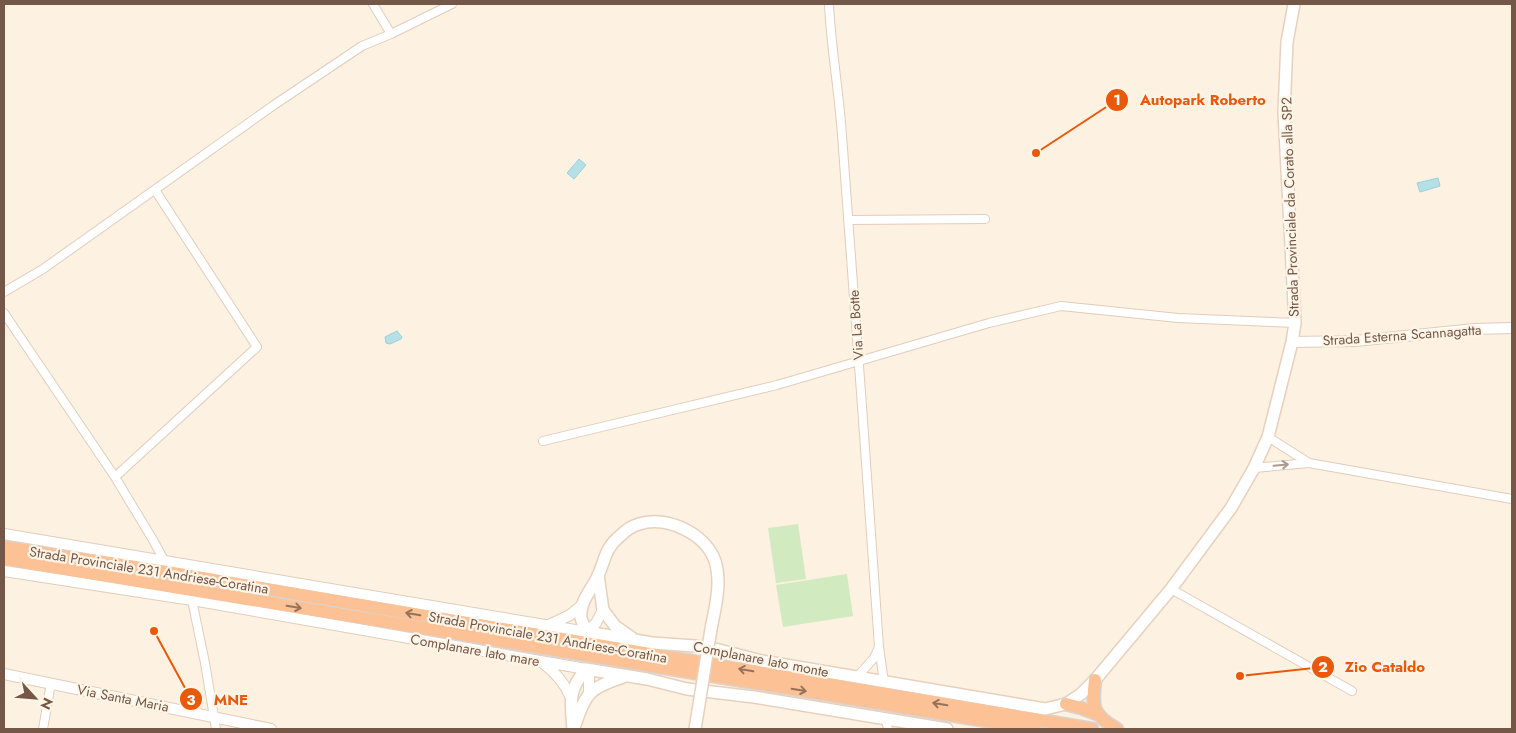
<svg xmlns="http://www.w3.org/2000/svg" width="1516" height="733" font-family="Jost,sans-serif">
<rect width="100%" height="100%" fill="#fdf1e1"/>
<path fill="#d1eabf" d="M798 524 806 579 776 583 768 528Z
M847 574 853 616 783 627 776 585Z"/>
<path fill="#b5e0e7" stroke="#9bd0d9" d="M579 159 586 165 574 179 567 173Z
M1438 178 1440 186 1420 192 1417 183Z
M397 331 402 337 401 339 390 344 386 343 385 337Z"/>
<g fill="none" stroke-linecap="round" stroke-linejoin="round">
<g stroke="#e1cdbc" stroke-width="10">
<path id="minor" d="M373 4 391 34
M829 4C831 48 839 91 842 135 854 306 868 476 879 647L884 682
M848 220 985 219
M4 292 43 269 274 105 362 46 391 34 452 4
M4 313 115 477 153 540 164 560
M1268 437 1309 463
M543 441 777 385 989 323 1061 306 1178 318 1295 323
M1254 468 1309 463 1512 499
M115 477 257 347 155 190
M1171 589 1352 691
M192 600 205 663 216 729
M857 677 874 658 879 647
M886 720 888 729
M43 729 51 683"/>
</g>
<g stroke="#e1cdbc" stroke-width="12">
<path id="tertiary" d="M1292 342 1355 341 1475 329 1512 328
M4 534 587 632 596 623 603 610
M4 571 192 600 586 669 589 676V693
M549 625 570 615 582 605
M544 664C556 673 564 682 570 696
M4 674 271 729"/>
</g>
<g stroke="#e8d0bc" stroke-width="14">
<path id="secondary" d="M598 575 603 610 615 626 632 638
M711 629C715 608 722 583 715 561 706 534 667 515 639 524 632 526 625 531 620 536 605 548 605 560 598 576 592 589 579 602 581 618 582 622 585 628 587 632L652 643 695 646 719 650 762 661 1045 709 1066 704 1081 694 1095 680 1171 589 1231 508 1254 468 1268 437 1292 342 1295 323 1284 112 1287 42 1294 4
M575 725C586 692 590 688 623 677
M573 729C571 702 567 692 586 669L647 679 687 689 754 697 947 729
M695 729 698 711"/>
</g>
<g stroke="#dbd3cf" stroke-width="15">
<path id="trunk" d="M4 547 167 572 1092 729
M4 559 1035 729
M1095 680C1092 707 1092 715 1117 729
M1066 704 1081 708 1097 714"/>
</g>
<use href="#minor" stroke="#fff" stroke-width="8"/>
<use href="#tertiary" stroke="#fff" stroke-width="10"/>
<use href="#secondary" stroke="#fff" stroke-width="11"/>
<use href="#trunk" stroke="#fcc296" stroke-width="12"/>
<g stroke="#e8d0bc" stroke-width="14" stroke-linecap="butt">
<path id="secondary-bridge" d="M698 711 711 629"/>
</g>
<use href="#secondary-bridge" stroke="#fff" stroke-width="11"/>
</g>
<defs><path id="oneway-shaft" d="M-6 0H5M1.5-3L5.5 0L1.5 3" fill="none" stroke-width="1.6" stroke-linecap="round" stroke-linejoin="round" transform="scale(1.25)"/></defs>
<use stroke="#ac9a91" href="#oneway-shaft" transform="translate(1281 465) rotate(-5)"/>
<g stroke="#96725b">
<use href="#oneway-shaft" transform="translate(294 607) rotate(9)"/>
<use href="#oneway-shaft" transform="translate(413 614) rotate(-170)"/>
<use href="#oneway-shaft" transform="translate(746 670) rotate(-170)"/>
<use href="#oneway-shaft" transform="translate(799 690) rotate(9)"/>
<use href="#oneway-shaft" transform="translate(940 704) rotate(-170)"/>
</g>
<g text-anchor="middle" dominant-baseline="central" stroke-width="4.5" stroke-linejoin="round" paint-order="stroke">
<g font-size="14" fill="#745747" stroke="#fff5e7">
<text transform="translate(1290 207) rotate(-92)">Strada Provinciale da Corato alla SP2</text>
<text transform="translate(856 325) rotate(-94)">Via La Botte</text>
<text transform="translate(1402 335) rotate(-4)">Strada Esterna Scannagatta</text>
<text transform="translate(149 570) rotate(9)">Strada Provinciale 231 Andriese-Coratina</text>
<text transform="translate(548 637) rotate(10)">Strada Provinciale 231 Andriese-Coratina</text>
<text transform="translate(475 650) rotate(10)">Complanare lato mare</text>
<text transform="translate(761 659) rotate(11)">Complanare lato monte</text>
<text transform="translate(123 698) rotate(11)">Via Santa Maria</text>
</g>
</g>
<path fill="none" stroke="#e8590c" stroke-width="2" d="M1036 153L1117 100M1240 676L1323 667M154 631L191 699"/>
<g fill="#e8590c" stroke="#fff5e7" stroke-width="2">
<circle cx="1036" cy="153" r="5"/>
<circle cx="1240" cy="676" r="5"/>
<circle cx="154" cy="631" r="5"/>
<circle cx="1117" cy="100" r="12"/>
<circle cx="1323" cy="667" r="12"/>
<circle cx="191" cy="699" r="12"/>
</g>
<g font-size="15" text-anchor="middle" font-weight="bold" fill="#fff">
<text x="1117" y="105">1</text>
<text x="1323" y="672">2</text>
<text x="191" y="705">3</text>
</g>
<g font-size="15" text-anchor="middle" font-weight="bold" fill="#e8590c" stroke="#fff5e7" stroke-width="4.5" stroke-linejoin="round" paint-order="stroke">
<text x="1203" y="105">Autopark Roberto</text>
<text x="1385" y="672">Zio Cataldo</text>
<text x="231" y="705">MNE</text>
</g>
<rect width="1516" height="733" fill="none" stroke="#745747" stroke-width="10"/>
<g transform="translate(35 698) rotate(116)" stroke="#fff5e7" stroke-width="4" paint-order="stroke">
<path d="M0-4L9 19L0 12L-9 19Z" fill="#745747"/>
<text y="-8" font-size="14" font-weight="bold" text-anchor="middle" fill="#745747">N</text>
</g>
</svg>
